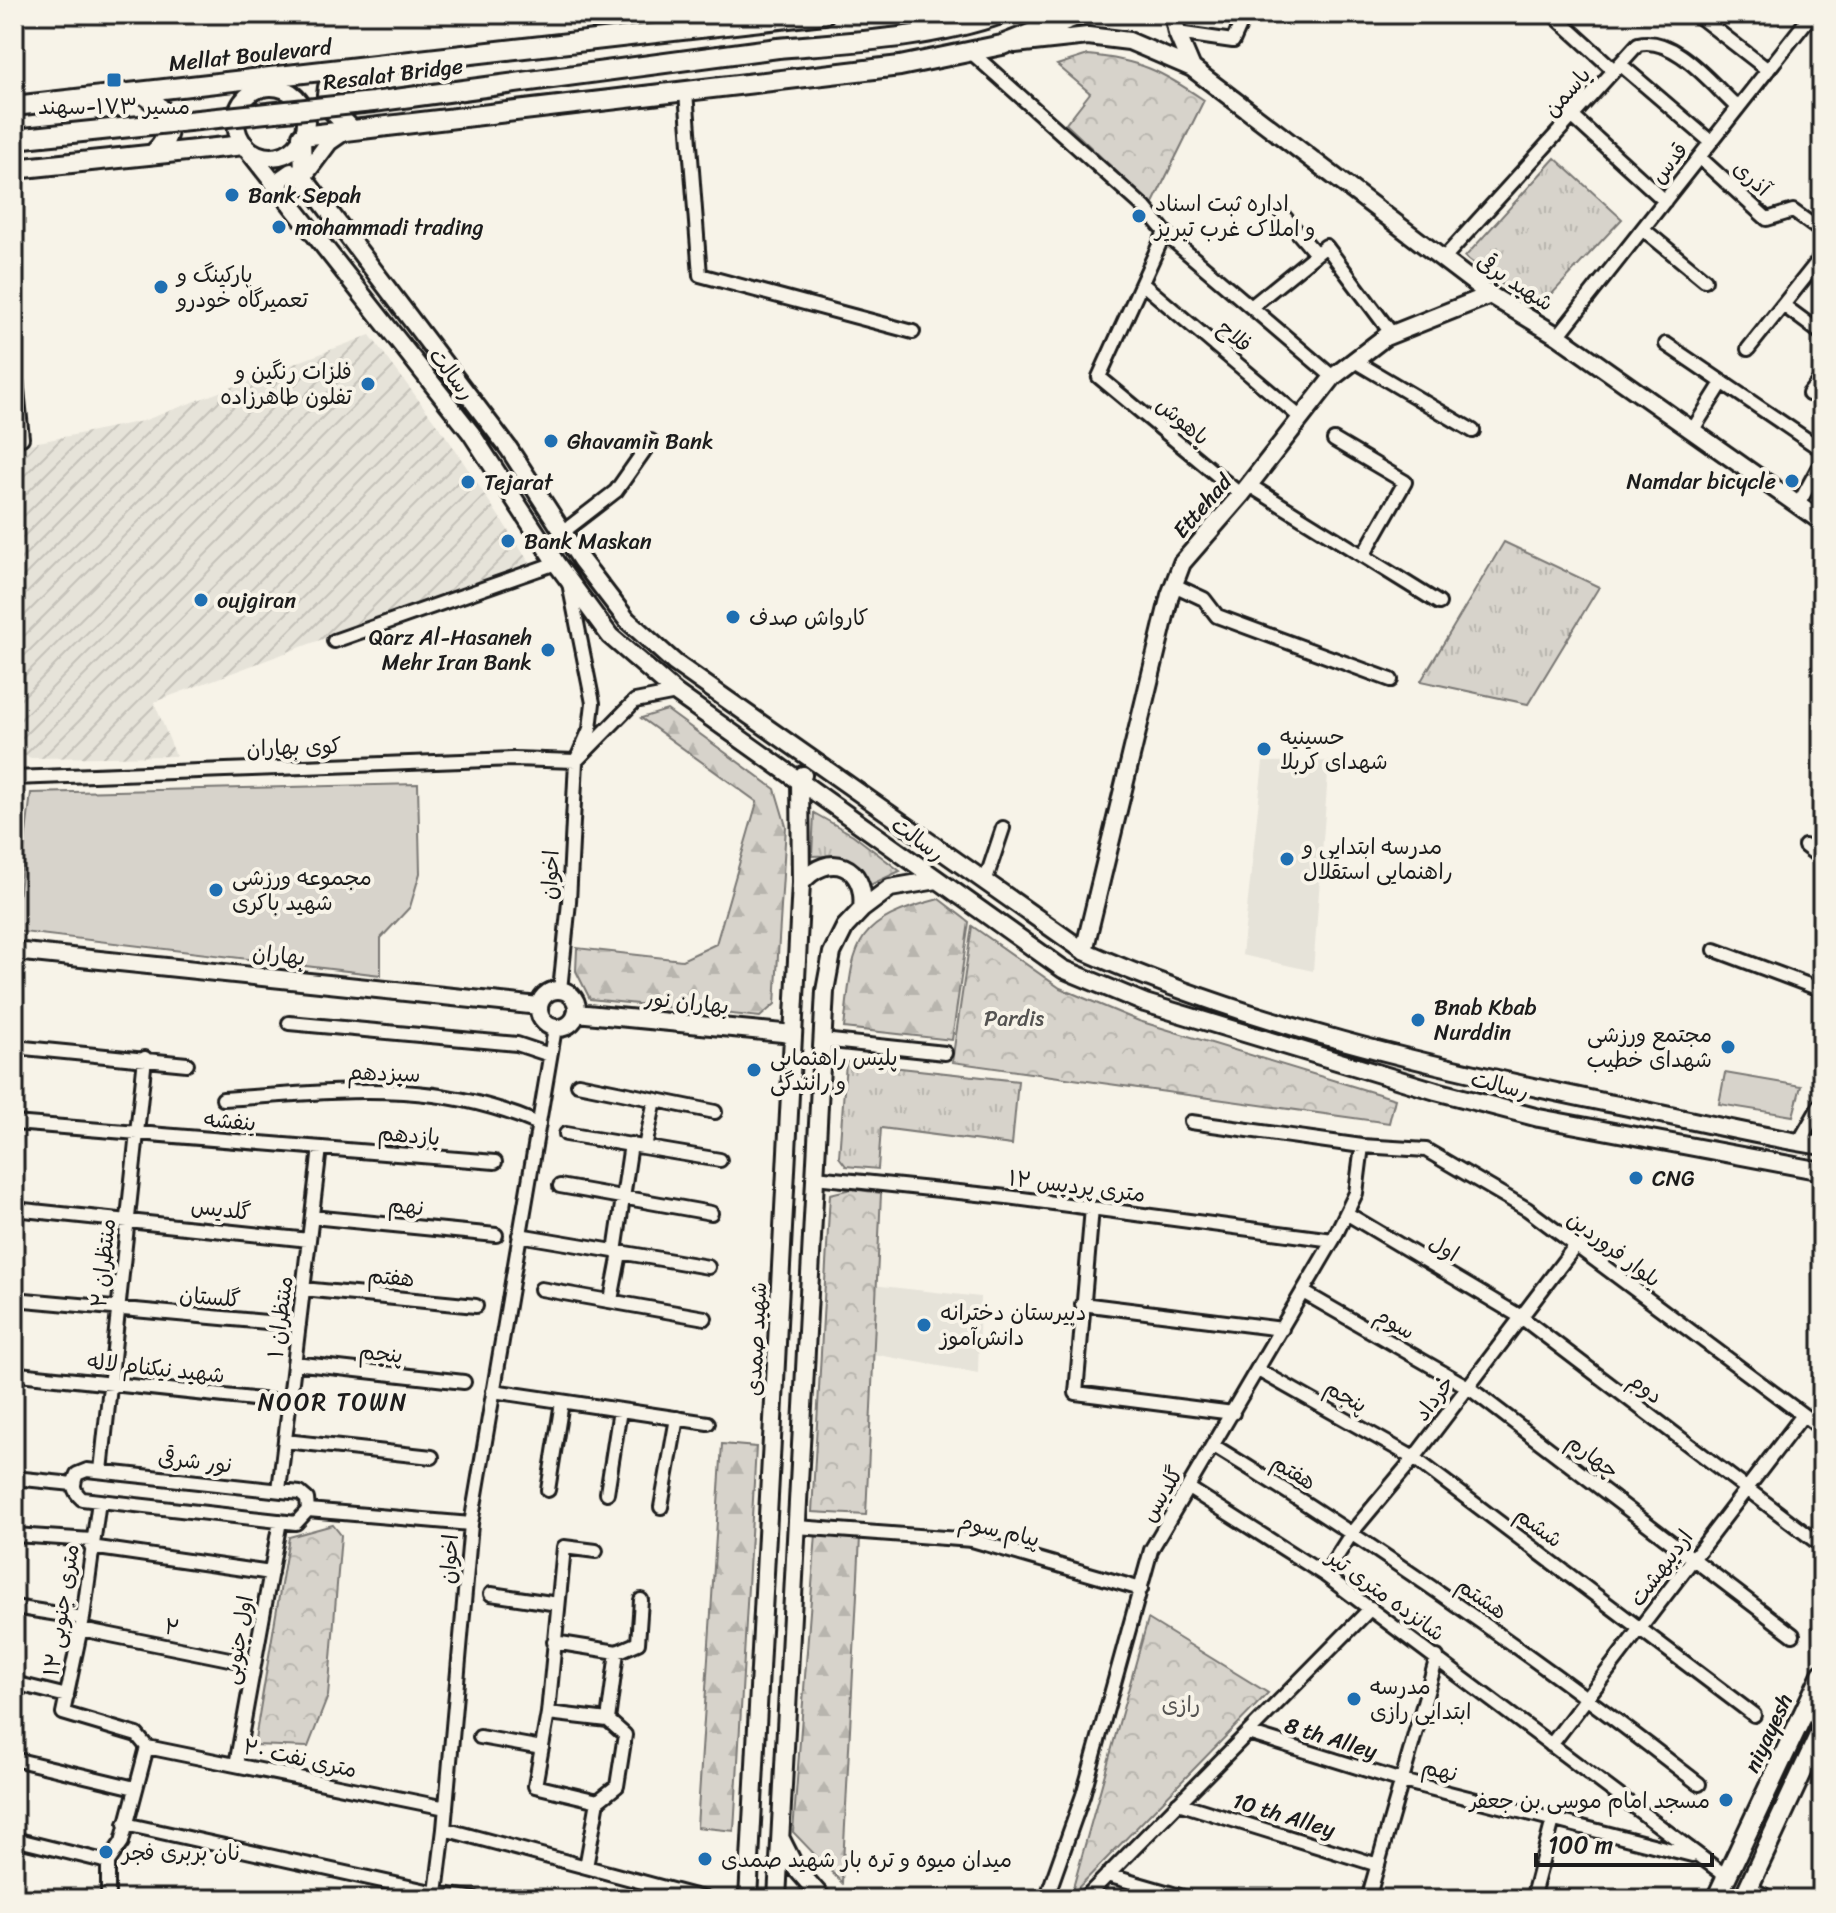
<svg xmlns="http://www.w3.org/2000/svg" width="1836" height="1913" font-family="Sriracha,'Playpen Sans Arabic',sans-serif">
<defs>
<pattern id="industrial-furrows" width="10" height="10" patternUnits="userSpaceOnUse" patternTransform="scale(2)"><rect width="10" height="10" fill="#e6e3d9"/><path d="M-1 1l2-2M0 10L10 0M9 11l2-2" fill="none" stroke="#c5c2ba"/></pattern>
<pattern id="grass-tufts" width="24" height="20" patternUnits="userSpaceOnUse" patternTransform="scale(2)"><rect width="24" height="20" fill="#d7d3cb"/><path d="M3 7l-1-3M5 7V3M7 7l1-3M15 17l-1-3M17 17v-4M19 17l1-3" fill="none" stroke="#b8b5ae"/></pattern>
<pattern id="forest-firs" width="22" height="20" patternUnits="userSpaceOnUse" patternTransform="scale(2)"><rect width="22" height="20" fill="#d7d3cb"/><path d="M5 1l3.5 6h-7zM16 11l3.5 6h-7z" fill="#b8b5ae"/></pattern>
<pattern id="park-crowns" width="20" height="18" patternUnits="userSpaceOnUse" patternTransform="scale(2)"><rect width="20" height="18" fill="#d7d3cb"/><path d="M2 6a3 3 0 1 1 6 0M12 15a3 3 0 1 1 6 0" fill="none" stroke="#b8b5ae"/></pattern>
</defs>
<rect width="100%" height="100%" fill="#f7f3e8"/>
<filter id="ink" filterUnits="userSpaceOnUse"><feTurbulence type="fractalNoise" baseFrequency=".0125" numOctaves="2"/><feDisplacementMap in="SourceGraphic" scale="16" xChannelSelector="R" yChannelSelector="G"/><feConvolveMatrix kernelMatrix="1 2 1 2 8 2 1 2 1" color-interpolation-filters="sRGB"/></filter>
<g filter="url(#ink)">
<path fill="#e6e3d9" d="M1329 761 1313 971 1242 955 1263 762Z
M872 1285 980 1297 978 1373 867 1353Z"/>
<path fill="url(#industrial-furrows)" d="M370 335 450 442 529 562 154 702 176 756 31 758 14 752V447L143 421Z"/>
<path fill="url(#grass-tufts)" stroke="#7a7874" stroke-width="2" d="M1555 158 1622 219 1537 310 1465 257Z
M1504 542 1599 587 1528 704 1421 681Z
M814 813 853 835 900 871 870 885C861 858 838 855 812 856Z
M846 1062 1018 1081 1012 1145 881 1128 878 1169 846 1166 839 1157Z"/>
<path fill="url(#forest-firs)" stroke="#7a7874" stroke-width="2" d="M667 710 775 789 786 826 775 1004 760 1017 590 999 576 971 577 948 682 960 716 944 757 802 641 718Z
M939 899 969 922 952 1040 844 1028C854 943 850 922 939 899Z
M722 1444 756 1447 734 1831 697 1827Z
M816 1534 860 1537 842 1883 793 1832Z"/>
<path fill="url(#park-crowns)" stroke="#7a7874" stroke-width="2" d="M1088 55C1140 60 1161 71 1204 100L1152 205 1066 124 1090 93 1057 65Z
M972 926 1060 988 1139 1021 1395 1099 1389 1123 952 1062Z
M851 1189 881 1193 866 1515 812 1512 830 1194Z
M333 1525 341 1535 328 1696 308 1747 254 1745 289 1537Z
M1148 1619 1268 1693 1071 1895Z"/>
<path fill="#d7d3cb" stroke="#7a7874" stroke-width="2" d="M418 784 420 873 410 907 381 938V975L14 931 31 793Z
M1725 1073 1801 1086 1793 1116 1719 1104Z"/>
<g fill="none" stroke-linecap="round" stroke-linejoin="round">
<g stroke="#1c1c1c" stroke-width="18">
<path id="minor" d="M1696 14 1768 70
M1557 18 1614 70
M1177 33 1233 41 1245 14
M972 53 1145 208 1170 238 1333 377
M1620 64 1711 142
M686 92 700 275 913 332
M1572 116 1665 201
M1699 157 1767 219 1793 211 1822 232
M1282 214 1316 254
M1643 229 1705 280
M1165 232 1099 377 1241 495
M1443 259 1638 44C1675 35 1712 85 1738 108
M1144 285 1301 418
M1783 305 1822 334
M1251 307 1326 246 1392 334
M1558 336 1812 14
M1666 344 1822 450
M1748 349 1822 256
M14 360 22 438
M1353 360 1473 431
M1809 394 1822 377
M1692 431 1722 383
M1334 440 1405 482 1363 556
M1249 485 1439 603
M1798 505 1822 461
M563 532 616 491 651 441
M569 583 593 703 590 729 576 761 635 701 676 693
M1174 585 1204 599 1217 616 1391 680
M334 641 556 563
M14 778 514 759 576 761 569 902 560 990
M1805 846 1822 859
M985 882 1003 828
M1715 950 1822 990
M289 1023 517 1044 550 1055
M555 1028 471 1524 444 1829 706 1899
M822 1040 945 1053
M14 1047 187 1064
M578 1084 715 1112
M223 1099C337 1092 431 1077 539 1124
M1191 1122 1362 1146 1426 1150 1527 1209 1822 1429
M14 1123 495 1162
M566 1134 720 1160
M1799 1142 1822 1102
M645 1147 655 1100
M815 1177 1007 1197 1333 1240
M560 1186 711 1213
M1092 1208 1076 1393 1233 1413
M14 1209 309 1240
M1346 1213 1521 1317 1822 1546
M312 1217 496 1235
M519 1235 708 1267
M615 1252 631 1144
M303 1289 476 1306
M541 1289 705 1318
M1303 1292 1468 1387 1793 1635
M14 1299 299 1325
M611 1300 620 1253
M1082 1304 1282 1329
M294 1363 464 1382
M1258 1370 1414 1458 1754 1715
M19 1374 290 1403
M493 1391 708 1423
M285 1441 432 1457
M1214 1446C1382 1549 1543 1662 1699 1784
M87 1470 300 1493 307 1499 308 1510 296 1523 82 1499C73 1491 72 1485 77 1474Z
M101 1471 145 1058
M14 1478 73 1484
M1190 1489 1325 1575 1726 1876
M279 1490 320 1148
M548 1490 562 1402
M607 1493 620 1410
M99 1501 83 1618 63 1713 137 1735 147 1747 122 1842 108 1862V1899
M661 1507 677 1418
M308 1510 471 1524
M797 1527 972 1540 1141 1589
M14 1535 92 1540
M91 1547 271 1573
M596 1551 564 1547 548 1713 535 1786 598 1801
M1325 1575 1353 1531 1414 1458 1576 1245
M491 1594 558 1604
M14 1607 83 1618
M81 1629 254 1664
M554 1642 617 1652 638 1643 641 1600
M14 1683 67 1696
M548 1713 608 1720 625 1735 617 1786 598 1801 586 1867
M608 1720 617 1652
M1248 1733 1402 1781 1692 1855
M480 1737 542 1748
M1551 1745 1803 1415
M147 1747 446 1808
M14 1759 135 1788
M236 1765 280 1521
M1178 1803 1378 1865
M125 1824 436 1893 444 1829
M14 1839 108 1862
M1107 1875 1190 1899
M1748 1887 1772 1899
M436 1893 476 1899
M1046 1899 1083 1795 1151 1550 1333 1240 1356 1193 1362 1146
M1084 1899 1371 1608
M1368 1899 1437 1657
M1532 1899 1553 1820"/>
</g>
<g stroke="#1c1c1c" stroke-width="22">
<path id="major" d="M1015 44 1088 36 1129 41 1192 68 1177 33 1173 14
M1192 68 1490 295 1558 336 1822 522
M236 122a35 35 0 1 1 70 0a35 35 0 1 1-70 0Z
M302 136 303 177 509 449 581 560 627 620 675 663 1084 951C1250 1024 1430 1066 1608 1103 1679 1117 1750 1135 1822 1146
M244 145 471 433 556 563 610 636 676 693 1063 969 1145 1003 1436 1091 1539 1118 1822 1171
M279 191 281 179 291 172 303 177 329 142 345 131
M801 883C829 850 867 865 862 909
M14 951 539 1006
M1084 951 1170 595 1182 563 1241 495 1333 377 1385 337 1490 295
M539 1009a19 19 0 1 1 38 0a19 19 0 1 1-38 0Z
M576 1013 793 1034
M781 1839 795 1867 823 1899
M748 1899 801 883 800 780 803 775
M777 1899 825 991 832 953 845 927 862 909 890 888 937 880"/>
</g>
<g stroke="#1c1c1c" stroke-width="24">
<path id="highway" d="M778 48C852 42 930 39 1001 14
M344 69 328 87 326 104 350 128
M140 92C164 106 181 128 155 152
M14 106 824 14
M302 136 900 66 1002 45 1081 14
M14 169 244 145
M1716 1899 1822 1674
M1743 1899 1822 1729"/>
</g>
<use href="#minor" stroke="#f7f3e8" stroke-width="12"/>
<use href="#major" stroke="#f7f3e8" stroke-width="16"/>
<use href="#highway" stroke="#f7f3e8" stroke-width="18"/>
<g stroke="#1c1c1c" stroke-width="24" stroke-linecap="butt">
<path id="highway-bridge" d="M14 139 373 102 778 48"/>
</g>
<use href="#highway-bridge" stroke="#f7f3e8" stroke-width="18"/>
</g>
</g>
<g fill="#1f6fb2" stroke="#f7f3e8" stroke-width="3">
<rect x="106" y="72" width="16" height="16" rx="4"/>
<circle cx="232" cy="195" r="8"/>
<circle cx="1139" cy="216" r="8"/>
<circle cx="279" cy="227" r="8"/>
<circle cx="161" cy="287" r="8"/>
<circle cx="368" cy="384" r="8"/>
<circle cx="551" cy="441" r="8"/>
<circle cx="1792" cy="481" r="8"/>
<circle cx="468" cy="482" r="8"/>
<circle cx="508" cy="541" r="8"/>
<circle cx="201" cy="600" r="8"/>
<circle cx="733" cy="617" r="8"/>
<circle cx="548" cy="650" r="8"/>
<circle cx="1264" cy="749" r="8"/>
<circle cx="1287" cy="859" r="8"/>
<circle cx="216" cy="890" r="8"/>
<circle cx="1418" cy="1020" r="8"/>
<circle cx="1728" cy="1047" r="8"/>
<circle cx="754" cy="1070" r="8"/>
<circle cx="1636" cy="1178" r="8"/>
<circle cx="924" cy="1325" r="8"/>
<circle cx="1354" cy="1699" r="8"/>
<circle cx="1726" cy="1800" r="8"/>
<circle cx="106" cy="1852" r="8"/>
<circle cx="705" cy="1859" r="8"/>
</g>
<g text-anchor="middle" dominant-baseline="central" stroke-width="8" stroke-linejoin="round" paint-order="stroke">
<g font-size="22" fill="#1c1c1c" stroke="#f7f3e8">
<text transform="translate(250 55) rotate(-6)">Mellat Boulevard</text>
<text transform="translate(393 74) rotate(-7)">Resalat Bridge</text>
<text transform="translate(1567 92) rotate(-48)">یاسمن</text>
<text transform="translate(1669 163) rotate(-52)">قدس</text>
<text transform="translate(1752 178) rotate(42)">آذری</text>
<text transform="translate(1515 282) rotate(33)">شهید برقی</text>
<text transform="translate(1235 336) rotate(40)">فلاح</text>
<text transform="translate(452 374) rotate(52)">رسالت</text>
<text transform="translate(1183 421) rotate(40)">باهوش</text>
<text transform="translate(1202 506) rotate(-49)">Ettehad</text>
<text transform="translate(294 747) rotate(-2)">کوی بهاران</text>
<text transform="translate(918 839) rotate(36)">رسالت</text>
<text transform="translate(550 875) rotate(-87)">اخوان</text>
<text transform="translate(279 955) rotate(6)">بهاران</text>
<text transform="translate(687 1002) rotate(6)">بهاران نور</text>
<text transform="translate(384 1073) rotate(2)">سیزدهم</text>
<text transform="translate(1500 1085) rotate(14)">رسالت</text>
<text transform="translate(230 1121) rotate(5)">بنفشه</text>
<text transform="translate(409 1135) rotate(5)">یازدهم</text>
<text transform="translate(1077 1186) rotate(7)">۱۲ متری پردیس</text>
<text transform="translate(406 1206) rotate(6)">نهم</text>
<text transform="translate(221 1209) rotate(7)">گلدیس</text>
<text transform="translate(1444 1248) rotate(31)">اول</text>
<text transform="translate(1614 1249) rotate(37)">بلوار فروردین</text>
<text transform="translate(103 1263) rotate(-84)">منتظران ۲</text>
<text transform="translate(391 1277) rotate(5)">هفتم</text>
<text transform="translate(210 1297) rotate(5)">گلستان</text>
<text transform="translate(280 1317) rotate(-83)">منتظران ۱</text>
<text transform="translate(1395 1323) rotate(30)">سوم</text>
<text transform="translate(756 1339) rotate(-87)">شهید صمدی</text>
<text transform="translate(381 1353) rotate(6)">پنجم</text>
<text transform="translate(156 1368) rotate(6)">شهید نیکنام لاله</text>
<text transform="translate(1646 1388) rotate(38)">دوم</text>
<text transform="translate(1346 1396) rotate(30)">پنجم</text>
<text transform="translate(1434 1398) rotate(-53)">خرداد</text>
<text transform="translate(1593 1456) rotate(37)">چهارم</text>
<text transform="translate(195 1461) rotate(6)">نور شرقی</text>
<text transform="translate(1294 1472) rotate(32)">هفتم</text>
<text transform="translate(1162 1494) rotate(-59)">گلدیس</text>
<text transform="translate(1539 1527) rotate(37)">ششم</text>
<text transform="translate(999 1530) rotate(13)">پیام سوم</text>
<text transform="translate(449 1559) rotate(-86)">اخوان</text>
<text transform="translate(1661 1568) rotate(-53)">اردیبهشت</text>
<text transform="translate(1386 1595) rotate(36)">شانزده متری تیر</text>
<text transform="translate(1482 1598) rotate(35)">هشتم</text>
<text transform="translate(61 1610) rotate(-81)">۱۲ متری جنوبی</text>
<text transform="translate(172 1627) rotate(11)">۲</text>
<text transform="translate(238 1640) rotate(-80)">اول جنوبی</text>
<text transform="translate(1768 1733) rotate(-65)">niyayesh</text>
<text transform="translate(1331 1738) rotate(17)">8 th Alley</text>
<text transform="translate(300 1758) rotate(12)">۲۰ متری نفت</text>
<text transform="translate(1440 1770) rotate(14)">نهم</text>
<text transform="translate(1284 1815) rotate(17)">10 th Alley</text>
</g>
<g font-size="22" fill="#1c1c1c" stroke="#f7f3e8" text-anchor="start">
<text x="114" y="106" text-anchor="middle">مسیر ۱۷۳-سهند</text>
<text x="248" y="195">Bank Sepah</text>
<text x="1155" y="203">اداره ثبت اسناد<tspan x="1155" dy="25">و املاک غرب تبریز</tspan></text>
<text x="295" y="227">mohammadi trading</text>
<text x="177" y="274">پارکینگ و<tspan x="177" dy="25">تعمیرگاه خودرو</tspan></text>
<text x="352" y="371" text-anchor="end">فلزات رنگین و<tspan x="352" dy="25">تفلون طاهرزاده</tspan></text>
<text x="567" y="441">Ghavamin Bank</text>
<text x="1776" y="481" text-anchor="end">Namdar bicycle</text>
<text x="484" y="482">Tejarat</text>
<text x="524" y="541">Bank Maskan</text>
<text x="217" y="600">oujgiran</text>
<text x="749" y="617">کارواش صدف</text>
<text x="532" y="637" text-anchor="end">Qarz Al-Hasaneh<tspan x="532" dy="25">Mehr Iran Bank</tspan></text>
<text x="1280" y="736">حسینیه<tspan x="1280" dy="25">شهدای کربلا</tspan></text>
<text x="1303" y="846">مدرسه ابتدایی و<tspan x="1303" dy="25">راهنمایی استقلال</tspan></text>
<text x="232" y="877">مجموعه ورزشی<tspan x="232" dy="25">شهید باکری</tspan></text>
<text x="1434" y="1007">Bnab Kbab<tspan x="1434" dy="25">Nurddin</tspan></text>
<text x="1712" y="1034" text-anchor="end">مجتمع ورزشی<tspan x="1712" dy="25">شهدای خطیب</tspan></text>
<text x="770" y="1057">پلیس راهنمایی<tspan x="770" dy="25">و رانندگی</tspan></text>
<text x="1652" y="1178">CNG</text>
<text x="940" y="1312">دبیرستان دخترانه<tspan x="940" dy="25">دانش‌آموز</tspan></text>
<text x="1370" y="1686">مدرسه<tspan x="1370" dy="25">ابتدایی رازی</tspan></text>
<text x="1710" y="1800" text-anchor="end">مسجد امام موسی بن جعفر</text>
<text x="122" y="1852">نان بربری فجر</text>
<text x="721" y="1859">میدان میوه و تره بار شهید صمدی</text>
</g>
<g font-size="22" fill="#545351" stroke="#f7f3e8">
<text x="1014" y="1018">Pardis</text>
<text x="1181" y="1704">رازی</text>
</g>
<g font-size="24" letter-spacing="2" fill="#1c1c1c" stroke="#f7f3e8">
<text x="333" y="1402">NOOR TOWN</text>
</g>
</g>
<rect width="1836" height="1913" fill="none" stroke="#f7f3e8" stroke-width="48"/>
<rect x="24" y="24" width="1788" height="1865" fill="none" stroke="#1c1c1c" stroke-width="3" filter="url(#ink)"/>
<path d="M1536 1853v12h176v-12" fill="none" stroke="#1c1c1c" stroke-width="4"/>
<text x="1548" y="1853" font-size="24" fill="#1c1c1c" stroke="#f7f3e8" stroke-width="6" paint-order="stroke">100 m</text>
</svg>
